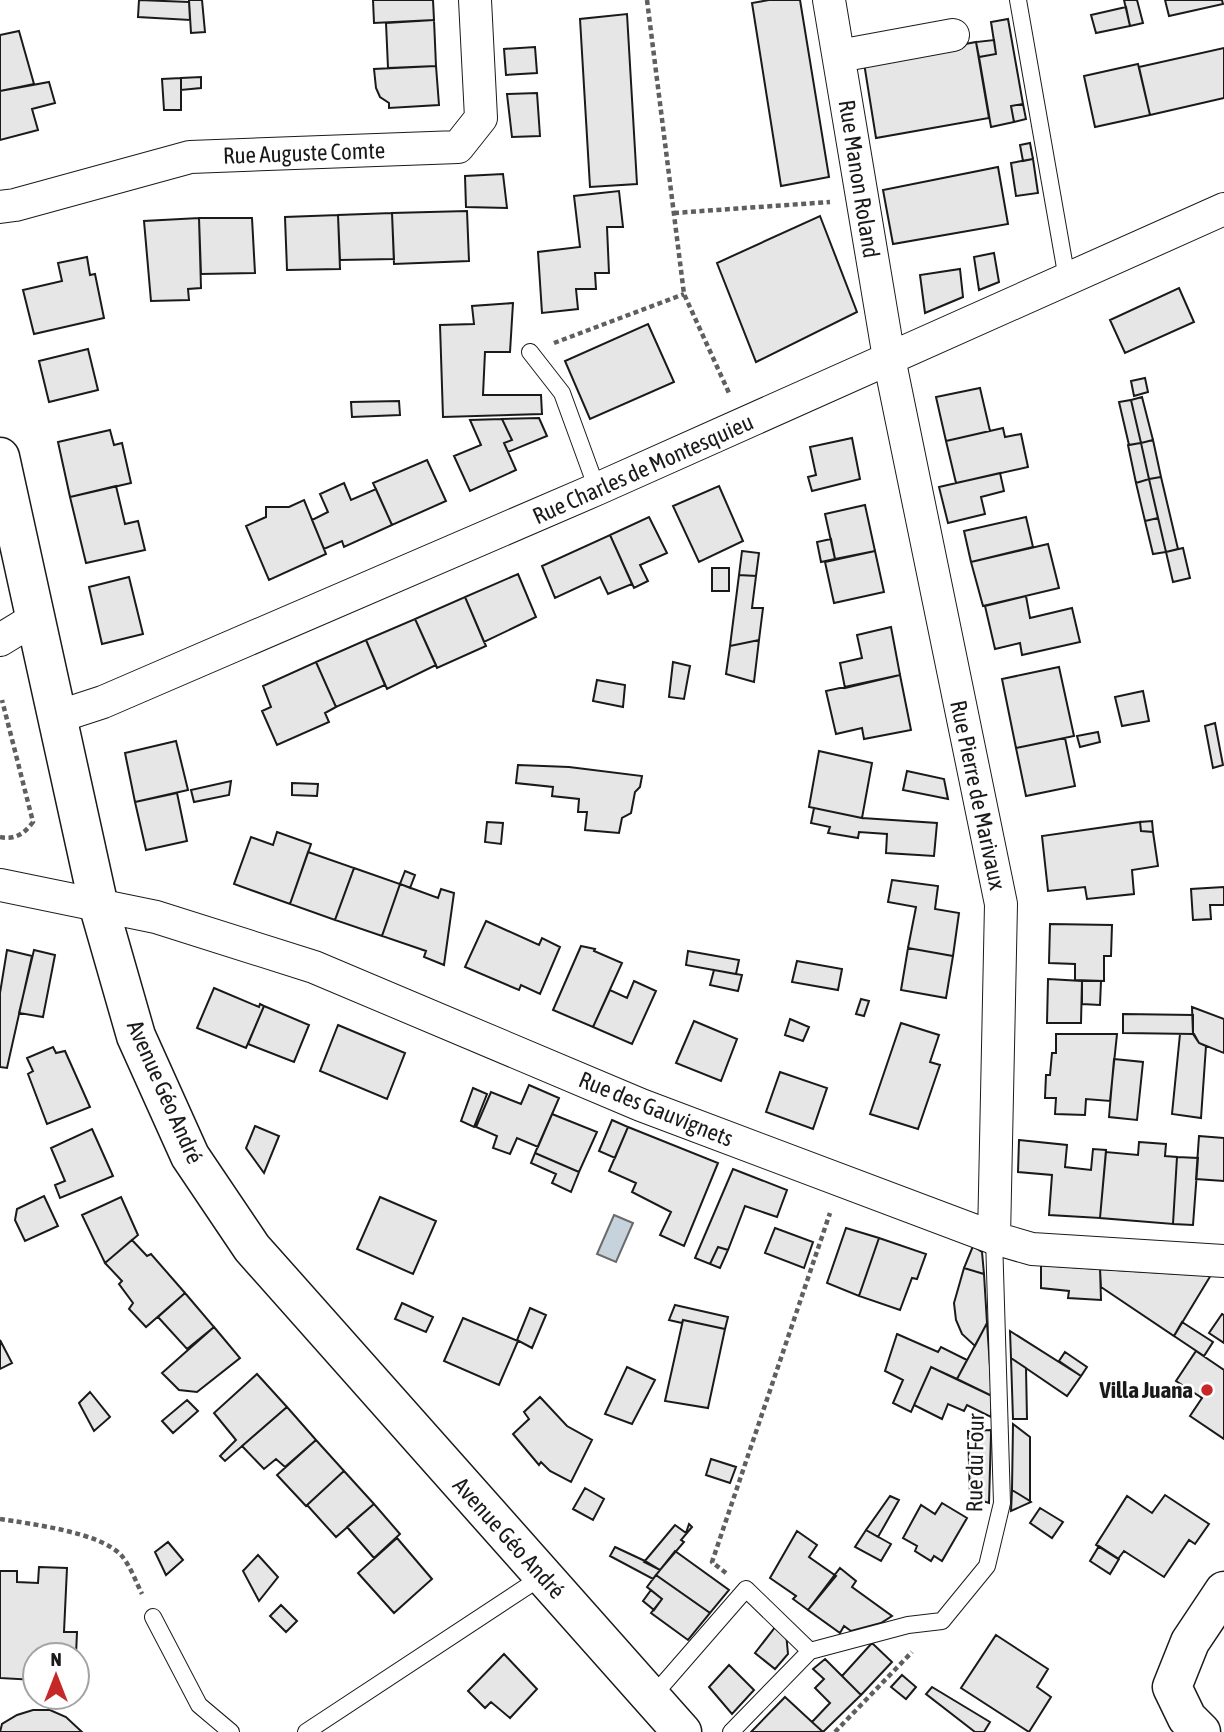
<svg xmlns="http://www.w3.org/2000/svg" width="1224" height="1732" font-family="'Asap Condensed',sans-serif">
<rect width="100%" height="100%" fill="#fff"/>
<path fill="#c6d2dc" stroke="#6a6a6a" stroke-width="2" d="M614 1215 633 1223 616 1262 597 1254Z"/>
<path fill="#e6e6e6" stroke="#1a1a1a" stroke-width="2" d="M139 0 189 2 190 20 138 17Z
M189 0H202L205 32 191 33Z
M373 0H433L434 20 374 23Z
M769 0H800L829 177 781 186 752 3Z
M1124 0H1137L1143 23 1130 26Z
M1165 0H1222L1223 4 1169 16Z
M1126 7 1130 26 1096 33 1091 15Z
M627 14 637 184 590 187 580 19Z
M1008 19 1023 104 1011 106 1014 122 991 127 979 57 996 54 991 22Z
M434 20 436 66 388 68 386 23Z
M19 31 34 84 0 91V35Z
M994 40 996 54 979 57 976 42Z
M976 42 989 118 876 138 864 63Z
M535 47 537 73 506 75 504 49Z
M1224 48V98L1150 115 1139 67Z
M1138 64 1150 115 1095 127 1084 76Z
M436 66 439 105 389 108V103L380 97 376 88 374 69Z
M201 77V88L181 90V78Z
M181 78V110H164L162 79Z
M49 82 55 103 32 109 38 130 0 140V91Z
M537 93 540 136 512 137 507 94Z
M1023 104 1026 119 1014 122 1011 106Z
M1030 143 1033 159 1023 161 1020 145Z
M1033 159 1038 193 1016 196 1011 163Z
M998 167 1008 224 893 244 883 190Z
M503 174 507 208 466 207 465 176Z
M619 191 623 227H607L609 273H595L596 289H576L578 309 542 313 538 252 580 247 574 196Z
M467 211 469 261 394 264 392 213Z
M392 213 394 259 340 260 338 215Z
M338 215 340 269 287 270 285 217Z
M820 216 857 312 756 362 717 263Z
M199 218 201 288 188 289 189 300 151 301 144 221Z
M199 218H252L255 273 201 274Z
M994 253 999 282 979 290 974 257Z
M87 257 90 275 95 274 104 318 34 334 23 290 62 281 58 263Z
M960 269 963 297 925 313 920 275Z
M1179 288 1194 322 1125 353 1110 320Z
M513 303 510 352H485L483 395H541L542 414 443 417 440 325 474 324 472 306Z
M648 324 674 382 590 419 565 361Z
M88 349 98 390 49 402 39 361Z
M1145 378 1148 392 1134 396 1131 381Z
M980 388 990 431 946 441 936 397Z
M1142 397 1153 440 1141 443 1131 400Z
M1131 400 1141 443 1129 445 1119 402Z
M399 401 400 415 352 417 351 402Z
M539 418 547 436 508 452 504 443 512 440 502 419Z
M502 419 512 440 504 443 516 470 470 491 454 456 481 445 470 420Z
M1003 428 1005 437 1021 434 1028 467 956 483 946 441Z
M110 430 114 445 122 443 131 483 70 497 58 442Z
M852 438 860 479 812 491 808 477 816 475 810 447Z
M1153 440 1161 477 1149 479 1141 443Z
M1141 443 1149 479 1136 483 1128 445Z
M427 460 446 501 392 525 373 483Z
M1000 473 1004 491 981 497 985 514 948 523 939 487Z
M1161 477 1178 549 1166 552 1149 479Z
M1149 479 1158 518 1145 521 1136 483Z
M344 483 351 500 376 489 392 525 344 547 342 541 324 549 312 520 328 512 320 494Z
M116 486 125 524 138 521 145 550 86 563 70 497Z
M719 486 743 541 699 562 673 506Z
M304 500 326 554 269 580 246 526 266 517V507H289Z
M865 505 875 551 835 559 825 514Z
M649 517 667 553 640 565 648 581 634 588 610 535Z
M1026 517 1033 547 971 562 964 531Z
M1158 518 1166 552 1153 554 1145 521Z
M610 535 632 584 608 594 600 577 555 598 542 566Z
M831 539 835 559 821 562 817 542Z
M1048 544 1059 588 983 606 971 562Z
M1183 548 1190 578 1173 582 1166 552Z
M742 551 759 553 756 576 739 575Z
M875 551 884 592 834 603 825 562Z
M712 568H729V591H712Z
M518 574 536 617 484 642 465 597Z
M739 575 756 576 752 608H763L759 640 730 646Z
M129 577 143 634 102 644 89 587Z
M1026 596 1030 618 1072 608 1080 642 1022 655 1020 643 995 649 985 606Z
M465 597 486 646 437 668 415 619Z
M415 619 436 665 387 689 366 640Z
M891 627 900 675 845 688 840 663 862 658 857 635Z
M366 640 385 685 336 707 316 662Z
M759 640 754 682 726 674 730 646Z
M316 662 336 707 325 713 329 722 277 745 262 711 271 707 263 686Z
M673 662 690 666 684 699 669 697Z
M1059 667 1074 736 1016 748 1002 679Z
M900 675 911 730 864 739 862 728 836 734 826 691Z
M597 680 625 685 623 707 593 701Z
M1143 691 1149 721 1122 726 1115 697Z
M1215 723 1223 765 1213 768 1205 726Z
M1098 732 1100 742 1080 747 1077 736Z
M1065 738 1075 786 1026 796 1016 748Z
M176 741 188 790 135 802 125 753Z
M819 751 872 763 862 818 809 807Z
M518 765 569 767 642 776 640 787 635 792 631 813 622 818 619 833 585 830 587 812H578L579 799 552 796 553 787 516 783Z
M907 771 944 779 948 799 903 790Z
M231 781 229 795 194 802 191 790Z
M292 783 318 784 317 796 292 795Z
M177 793 187 841 146 850 135 802Z
M814 808 862 818 937 823 934 856 886 853 887 834 859 832 858 838 828 833 830 827 811 823Z
M1152 821 1153 832 1141 831 1140 822Z
M487 822 503 823 501 844 485 842Z
M1140 822 1141 831 1153 832 1158 866 1132 870 1134 894 1087 899 1085 887 1048 891 1042 836Z
M277 832 311 844 290 904 234 884 251 837 273 845Z
M308 852 354 868 335 920 290 904Z
M354 868 400 884 382 936 335 920Z
M405 871 415 875 410 888 400 884Z
M892 880 938 886 935 909 959 913 953 956 908 948 916 907 888 902Z
M400 884 438 898 441 889 454 893 444 965 424 957 426 951 382 936Z
M1224 887V905H1210L1211 919 1193 920 1191 889Z
M486 921 539 945 542 938 560 947 540 994 521 985 519 990 465 967Z
M1050 924 1112 925 1111 956H1104V981L1075 980V964L1049 963Z
M581 946 595 949 594 951 622 963 593 1027 553 1010Z
M908 948 953 956 946 998 901 990Z
M7 950 32 956 7 1068 0 1067V993Z
M34 950 55 955 43 1017 19 1013Z
M688 951 739 960 736 974 686 965Z
M797 961 842 969 838 990 792 982Z
M714 970 742 975 738 991 710 985Z
M1048 979 1082 981 1081 1023H1047Z
M634 981 656 991 632 1044 593 1027 610 990 627 998Z
M1082 981H1101L1100 1005 1082 1004Z
M214 988 259 1007 260 1004 264 1006 246 1048 197 1028Z
M861 999 869 1001 864 1016 856 1014Z
M264 1006 309 1025 294 1062 248 1044Z
M1192 1007 1224 1019V1053L1199 1043 1193 1034Z
M1123 1014 1193 1015V1034L1123 1033Z
M790 1019 809 1027 803 1041 785 1035Z
M694 1021 737 1039 721 1081 676 1063Z
M901 1023 939 1035 930 1062 940 1065 918 1129 870 1114Z
M338 1025 405 1053 387 1099 320 1071Z
M1056 1034H1117L1110 1101 1086 1099 1085 1115 1055 1114 1056 1098H1045L1046 1075H1050L1052 1053H1056Z
M1180 1034H1194L1199 1043 1206 1046 1201 1118 1172 1114Z
M53 1047 56 1053 65 1051 90 1107 47 1124 28 1074 33 1071 27 1058Z
M1114 1059 1143 1062 1137 1120 1109 1117Z
M780 1072 827 1088 813 1129 766 1112Z
M529 1085 559 1098 538 1147 517 1138 510 1154 493 1148 497 1136 476 1127 491 1092 521 1104Z
M473 1088 487 1094 474 1127 461 1121Z
M552 1114 597 1132 579 1172 535 1153Z
M612 1120 628 1127 615 1158 599 1151Z
M255 1126 279 1136 264 1173 246 1148Z
M628 1127 718 1163 684 1246 660 1235 671 1212 632 1192 636 1183 609 1171Z
M92 1129 113 1176 60 1198 55 1185 65 1181 51 1148Z
M1199 1136 1224 1138V1181L1196 1179Z
M1019 1140 1067 1145 1065 1167 1091 1170 1093 1149 1106 1150 1100 1218 1049 1215 1052 1175 1018 1172Z
M1139 1142 1166 1144 1165 1156 1177 1157 1173 1224 1100 1218 1106 1152 1138 1155Z
M535 1153 579 1172 571 1192 552 1183 556 1174 531 1163Z
M1177 1157 1198 1158 1193 1225 1173 1224Z
M733 1169 787 1190 777 1217 745 1206 728 1250 718 1247 710 1264 695 1258Z
M44 1196 58 1226 25 1241 15 1220 17 1209Z
M121 1197 138 1235 105 1263 82 1215Z
M380 1197 436 1221 413 1274 357 1249Z
M775 1228 813 1242 804 1268 765 1253Z
M846 1228 879 1238 859 1296 827 1283Z
M879 1238 926 1254 917 1279 912 1278 900 1310 859 1296Z
M132 1240 147 1256 151 1254 185 1293 146 1327 129 1309 133 1303 119 1284 122 1281 105 1263Z
M973 1246 982 1252 984 1274 964 1268Z
M718 1247 728 1250 720 1268 710 1264Z
M1041 1265 1100 1269 1101 1300 1068 1298 1069 1291 1041 1288Z
M964 1268 984 1274 987 1323 975 1346 962 1334 956 1320 954 1303Z
M1100 1269 1183 1274 1211 1275 1174 1336 1101 1287Z
M185 1293 214 1327 187 1349 158 1317Z
M402 1303 433 1317 426 1332 395 1319Z
M675 1305 728 1317 725 1329 683 1320 682 1323 669 1320Z
M530 1308 546 1315 532 1348 517 1340Z
M1222 1314 1224 1315V1343L1209 1333Z
M463 1318 518 1341 499 1385 444 1361Z
M683 1320 725 1329 708 1408 665 1401Z
M1182 1322 1213 1342 1204 1356 1174 1336Z
M987 1323 992 1396 957 1379Z
M214 1327 240 1358 197 1392 179 1390 162 1373Z
M1010 1331 1081 1376 1067 1396 1011 1358Z
M897 1334 938 1352 941 1347 967 1360 957 1379 931 1367 911 1412 893 1403 903 1380 885 1371Z
M0 1340 12 1363 0 1369Z
M1196 1351 1224 1370V1439L1190 1416 1202 1398 1176 1381Z
M1065 1352 1087 1367 1081 1376 1059 1361Z
M1011 1358 1026 1368 1027 1419H1013Z
M627 1367 655 1380 632 1424 605 1414Z
M931 1367 992 1396 991 1417 967 1405 964 1411 948 1404 942 1419 914 1405Z
M257 1374 287 1407 225 1461 220 1456 236 1440 214 1413Z
M90 1392 110 1417 94 1431 79 1403Z
M540 1397 567 1426 592 1440 571 1482 550 1471 541 1462 539 1465 513 1434 529 1419 524 1412Z
M187 1400 198 1411 173 1433 162 1421Z
M287 1407 316 1440 285 1467 276 1459 264 1469 242 1446Z
M1013 1424 1030 1437V1501L1012 1490Z
M991 1430V1434L989 1503 970 1497 968 1431Z
M316 1440 344 1471 306 1506 277 1475Z
M711 1459 736 1467 730 1483 706 1475Z
M344 1471 374 1504 336 1537 307 1505Z
M585 1488 604 1499 593 1520 573 1509Z
M1012 1490 1030 1501 1031 1502 1011 1511Z
M1165 1495 1209 1524 1195 1544 1189 1540 1164 1577 1124 1551 1118 1559 1096 1545 1127 1496 1152 1513Z
M890 1496 899 1500 878 1537 866 1530Z
M942 1503 967 1518 942 1561 934 1556 931 1561 915 1551 917 1546 903 1538 921 1505 935 1514Z
M374 1504 400 1534 374 1558 347 1527Z
M1040 1508 1063 1522 1052 1538 1030 1523Z
M689 1524 692 1527 681 1540 684 1542 660 1570 644 1562 675 1525 686 1533Z
M866 1530 891 1544 881 1561 855 1547Z
M797 1531 817 1545 809 1557 836 1576 808 1610 793 1599 796 1596 770 1578Z
M397 1538 432 1579 394 1613 358 1573Z
M168 1542 183 1560 166 1575 155 1552Z
M1099 1546 1119 1559 1110 1574 1090 1561Z
M615 1547 645 1561 660 1570 653 1579 610 1556Z
M675 1551 729 1590 710 1613 656 1575Z
M258 1555 278 1577 259 1601 243 1571Z
M39 1567 67 1568 64 1632H77L76 1655H35V1680L0 1678V1571H17V1582L38 1583Z
M840 1568 856 1581 852 1587 892 1616 881 1623 851 1631 844 1626 840 1633 808 1610Z
M656 1575 710 1613 688 1640 651 1613 662 1599 647 1587Z
M651 1590 662 1599 654 1610 643 1601Z
M281 1605 297 1621 286 1632 270 1616Z
M776 1626 786 1633 788 1654 775 1669 755 1653Z
M996 1635 1048 1669 1037 1687 1051 1697 1029 1732 961 1688Z
M872 1643 892 1662 861 1695 842 1676Z
M504 1654 537 1689 510 1718 491 1702 485 1708 468 1691Z
M825 1659 861 1695 823 1732 812 1722 830 1703 815 1688 824 1679 813 1669Z
M729 1665 754 1690 732 1714 709 1687Z
M902 1675 916 1687 906 1699 891 1687Z
M932 1687 990 1722 984 1732H975L926 1694Z
M785 1697 812 1722 823 1732H751Z
M33 1710H50L66 1717 82 1732H0L2 1724 17 1715Z"/>
<g fill="none" stroke-linecap="round" stroke-linejoin="round">
<g stroke="#1a1a1a" stroke-width="18">
<path id="service" d="M1018 0 1067 279
M530 352 562 393 597 489
M153 1617 199 1705 231 1732
M652 1697 746 1589 810 1651
M306 1732 543 1576
M731 1732 810 1651 908 1625 942 1621 987 1566 1002 1503 994 1238"/>
</g>
<g stroke="#1a1a1a" stroke-width="34">
<path id="minor" d="M829 0 889 358 1001 904 994 1238
M839 56 953 35
M0 207 15 205 190 157 458 147 481 118 475 0
M0 640 36 618
M57 717 103 702 597 489 1224 209
M0 885 156 917 314 967 641 1105 994 1238 1032 1249 1224 1261"/>
</g>
<g stroke="#1a1a1a" stroke-width="41">
<path id="tertiary" d="M1201 1732 1187 1718 1172 1687 1190 1642 1224 1591"/>
</g>
<g stroke="#1a1a1a" stroke-width="41">
<path id="secondary" d="M0 457 99 907 136 1036 190 1156 252 1248 682 1732"/>
</g>
<path stroke="#5f5f5f" stroke-width="4.5" stroke-dasharray="5 3.5" stroke-linecap="butt" d="M647 0 684 294 729 393
M674 213 830 202
M554 343 684 294
M0 837C15 840 24 834 33 822L2 700
M0 1519C31 1524 99 1532 121 1555 130 1565 136 1582 142 1594
M726 1573 712 1562 830 1213
M835 1732 912 1652"/>
<use href="#service" stroke="#fff" stroke-width="16"/>
<use href="#minor" stroke="#fff" stroke-width="32"/>
<use href="#tertiary" stroke="#fff" stroke-width="38"/>
<use href="#secondary" stroke="#fff" stroke-width="38"/>
</g>
<circle fill="#c62828" stroke="#fff" stroke-width="2.5" cx="1207" cy="1390" r="7"/>
<g text-anchor="middle" dominant-baseline="central" stroke-width="5" stroke-linejoin="round" paint-order="stroke">
<g font-size="23" fill="#1a1a1a" stroke="#fff">
<text transform="translate(304 153) rotate(-2)">Rue Auguste Comte</text>
<text transform="translate(859 179) rotate(81)">Rue Manon Roland</text>
<text transform="translate(643 469) rotate(-24)">Rue Charles de Montesquieu</text>
<text transform="translate(978 795) rotate(78)">Rue Pierre de Marivaux</text>
<text transform="translate(165 1092) rotate(66)">Avenue Géo André</text>
<text transform="translate(656 1109) rotate(22)">Rue des Gauvignets</text>
<text transform="translate(975 1463) rotate(-89)">Rue du Four</text>
<text transform="translate(509 1538) rotate(48)">Avenue Géo André</text>
</g>
<g font-size="23" font-weight="bold" fill="#1a1a1a" stroke="#fff" text-anchor="end">
<text x="1193" y="1390">Villa Juana</text>
</g>
</g>
<g transform="translate(56 1676)"><circle r="33" fill="#ffffff" stroke="#a3a3a3" stroke-width="2"/>
<path d="M0-5L12 26L0 18L-12 26Z" fill="#c62828"/>
<text y="-10" font-size="19" font-weight="bold" text-anchor="middle" fill="#1a1a1a">N</text>
</g>
</svg>
